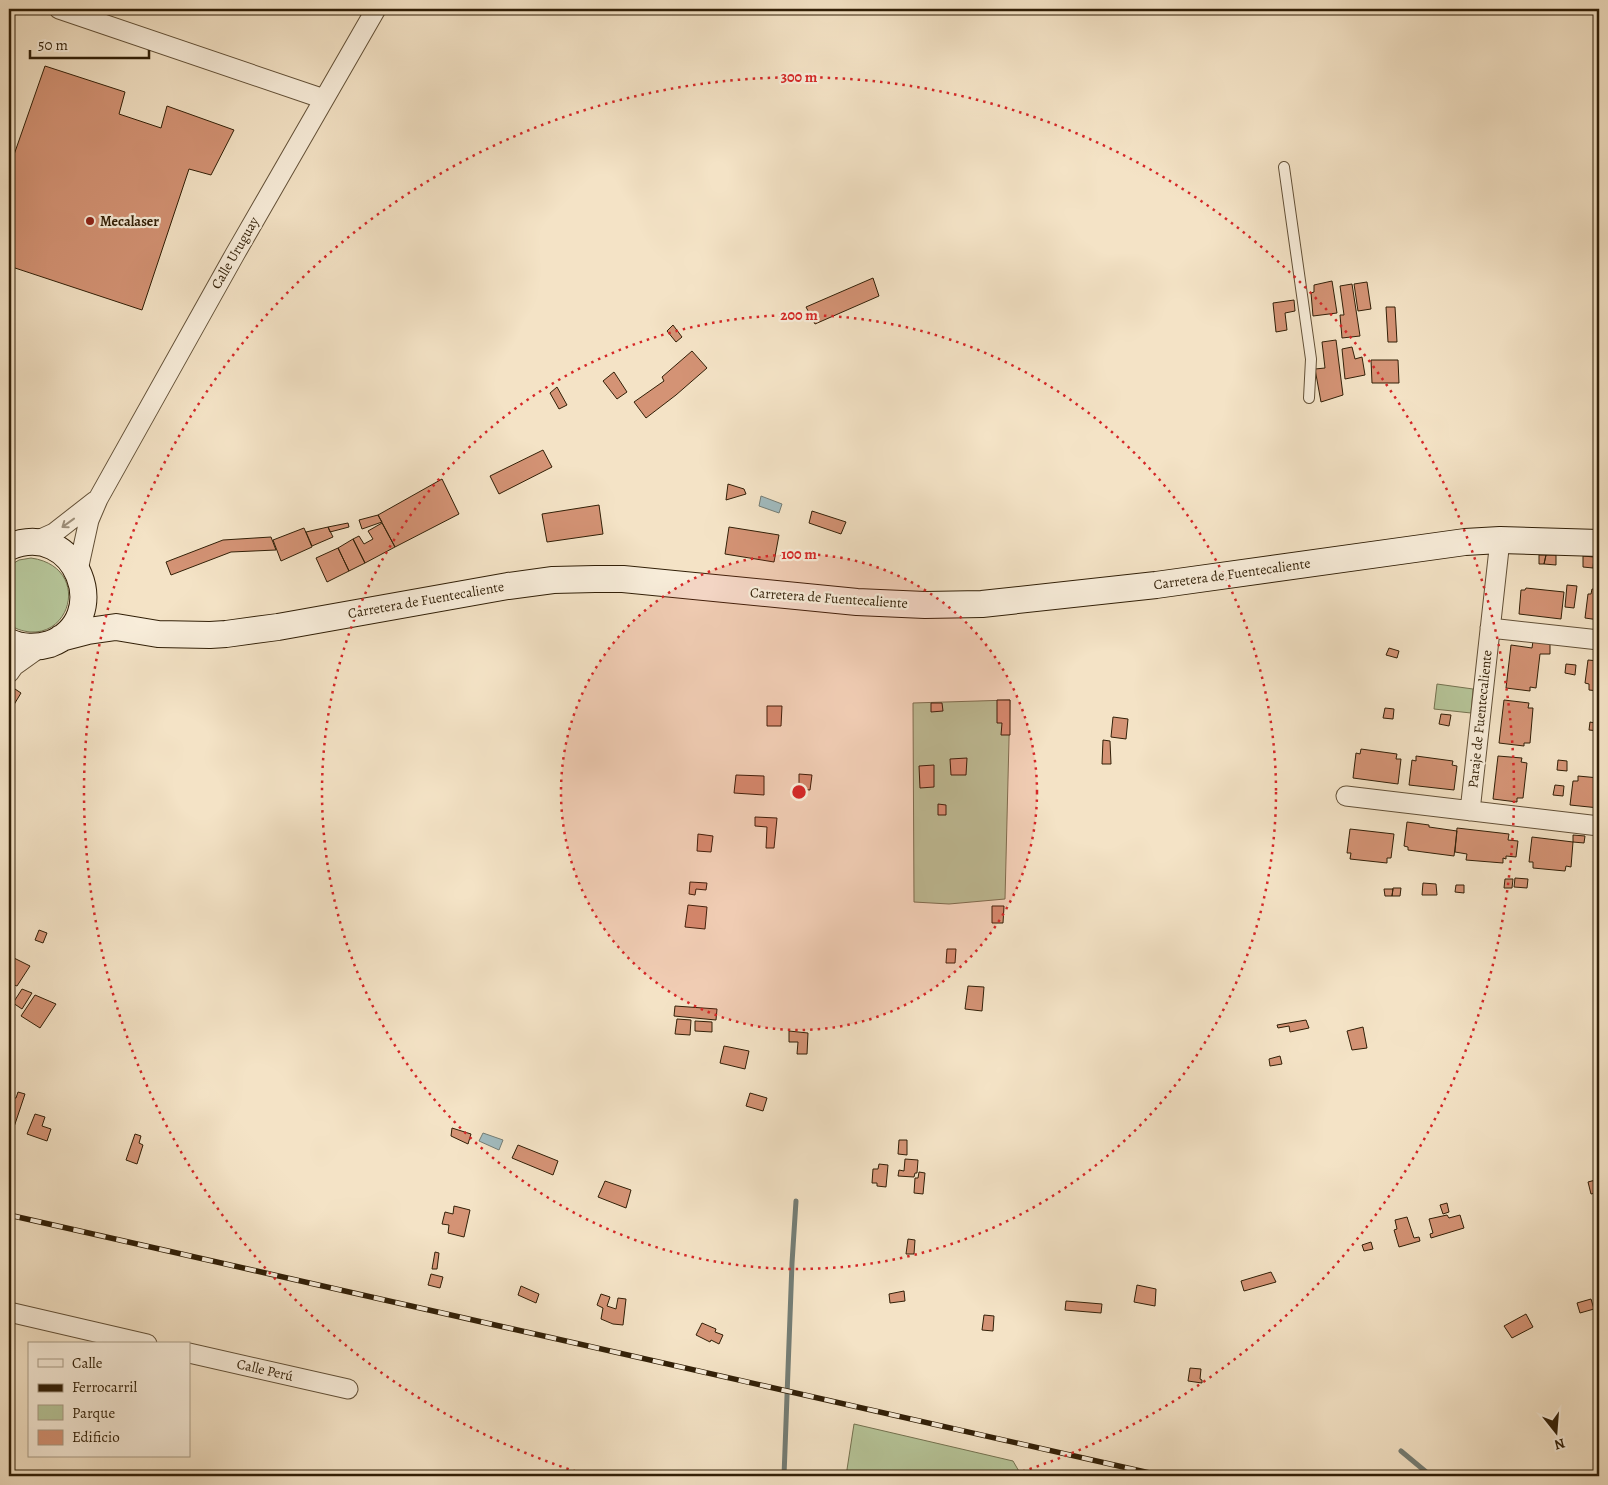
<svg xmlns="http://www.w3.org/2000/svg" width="1608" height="1485" font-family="Alegreya,serif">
<rect width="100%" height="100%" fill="#f4e3c6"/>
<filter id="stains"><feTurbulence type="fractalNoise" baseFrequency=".004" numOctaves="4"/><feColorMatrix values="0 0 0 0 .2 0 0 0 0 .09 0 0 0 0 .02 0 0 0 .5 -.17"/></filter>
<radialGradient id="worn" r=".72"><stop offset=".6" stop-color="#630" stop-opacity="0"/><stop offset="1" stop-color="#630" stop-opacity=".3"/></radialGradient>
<path fill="#b6c599" stroke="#747250" d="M31 558C88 566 74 635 30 632 22 631 15 629 9 624V566L19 560Z
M1437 684 1473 689 1471 713 1434 709Z
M1010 700 1005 899 949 904 914 902 913 703Z
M854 1424 1013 1461 1020 1473 1019 1476H846Z"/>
<path fill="#a1bbbf" stroke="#747d75" d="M761 496 782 504 779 513 759 506Z
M483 1133 503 1140 499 1150 479 1141Z"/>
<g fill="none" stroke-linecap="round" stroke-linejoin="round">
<path stroke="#747d75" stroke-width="5" d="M1401 1451 1431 1476
M784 1476 792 1263 796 1201"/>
</g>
<path fill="#d49375" stroke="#311f07" d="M45 66 125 92 119 114 161 128 167 106 234 130 211 175 189 169 142 310 9 266V169Z
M873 278 879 296 815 324 806 307Z
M1332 281 1337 313 1313 316 1311 293 1314 292V285Z
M1367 282 1371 309 1358 311 1354 284Z
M1352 284 1360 336 1342 338 1340 315H1344L1340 286Z
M1294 300 1295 311 1285 313 1287 330 1276 332 1273 303Z
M1386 307H1395L1397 342H1388Z
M673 325 682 337 676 342 667 331Z
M1336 340 1343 395 1321 402 1315 369 1325 368 1322 342Z
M1352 347 1355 359 1362 357 1365 375 1345 379 1342 349Z
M692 351 707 368 676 395 646 418 634 402 664 381 662 377Z
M1371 360H1398L1399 383H1372Z
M614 372 627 392 617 399 603 381Z
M557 387 567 405 559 409 550 393Z
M543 450 552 467 499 494 490 476Z
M442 479 459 514 395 547 378 515Z
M728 484 744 489 746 494 726 500Z
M599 505 603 534 547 542 542 514Z
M812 511 846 522 841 534 809 523Z
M378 515 382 522 362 529 359 520Z
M348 523 349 527 330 532 328 527Z
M382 523 395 547 365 563 353 539 359 536 364 544 373 539 368 531Z
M328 527 333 537 312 546 306 532Z
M729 527 779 535 774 562 725 554Z
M304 528 312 547 281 561 273 540Z
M271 537 276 550 231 552 171 575 166 562 223 540Z
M353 539 365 563 349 571 338 548Z
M338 548 349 571 327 582 316 558Z
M1539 555H1546L1544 564H1539Z
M1546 555H1556V565L1544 564Z
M1583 556 1594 557 1593 568 1583 567Z
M1567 585 1577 586 1574 608 1565 607Z
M1526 588 1564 592 1561 619 1519 614 1521 590H1525Z
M1592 589 1599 590V620L1585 618 1588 594H1591Z
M1533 641 1550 643V654H1540L1536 688 1530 687V691L1506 688 1511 645 1532 648Z
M1389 648 1399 651 1397 658 1386 655Z
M1588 660 1599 661V691L1589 690V684L1585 683Z
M1566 664 1576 665 1575 675 1565 673Z
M15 689 21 693 12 708 9 706V699Z
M997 700H1010V735H1001L1002 723H997Z
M1504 700 1529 703 1528 708H1533L1530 743H1524V746L1499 743Z
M931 703H942L943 711 931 712Z
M767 706H782L781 726H767Z
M1385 708 1394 709 1393 719 1383 718Z
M1441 714 1451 715 1449 726 1439 724Z
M1113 717 1128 719 1126 739 1111 737Z
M1590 722 1599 724V731L1589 730Z
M1103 740 1110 741 1111 764H1102Z
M1361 749 1397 754 1396 759H1401L1398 784 1353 778 1356 753 1360 754Z
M1416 756 1453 761 1452 765 1457 766 1454 790 1409 785 1412 760 1416 761Z
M1498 756 1522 758 1521 762 1527 763 1523 798H1517V802L1493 799Z
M967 758 966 775H951L950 759Z
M1558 760 1567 761V771L1557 770Z
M934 765V787L920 788 919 766Z
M799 774 812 775 810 790 799 789Z
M736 775 764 776V795L734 793Z
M1578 776 1599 778V808L1570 805 1573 781H1578Z
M1555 785 1564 786 1563 796 1553 795Z
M938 804 946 805V815H938Z
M755 817 777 818 774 848H766L767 827 755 826Z
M1407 822 1429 825V827L1457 831 1454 856 1408 850V847L1404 846Z
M1457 828 1509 834 1508 840 1518 841 1516 857 1506 856V859L1503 858V863L1466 860 1467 854 1455 852Z
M1350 829 1394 834 1391 858H1387V863L1350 859 1351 853H1347Z
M698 834 713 836 711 852 697 851Z
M1573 835 1585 836 1584 843 1573 842 1571 867 1566 866 1565 871 1533 868V862H1529L1532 837 1573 842Z
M1599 850V879H1596Z
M1515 878 1528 879 1527 888 1514 887Z
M1505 879H1513L1512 888H1504Z
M690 882 707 883 706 890 696 889 695 895 689 894Z
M1423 883 1436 884 1437 895H1422Z
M1456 885H1464V893L1455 892Z
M1393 888H1401L1400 896H1392Z
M1384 889H1393L1392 896H1385Z
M688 905 707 907 705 929 685 927Z
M992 906H1004L1003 923H992Z
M39 930 47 933 43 943 35 940Z
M947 949H956L955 963H946Z
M12 957 30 966 17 986 9 983V962Z
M968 986 984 987 982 1011 965 1009Z
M22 989 32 993 22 1009 13 1003Z
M35 995 56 1004 40 1028 21 1016Z
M675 1006 717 1009 716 1020 674 1016Z
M677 1019 691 1020 690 1035 675 1034Z
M1306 1020 1309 1028 1290 1032 1289 1026 1278 1028 1277 1025Z
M695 1021 712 1022V1032L695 1031Z
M1363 1027 1367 1048 1352 1050 1347 1031Z
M789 1031 808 1033 807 1054H797L798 1042H789Z
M724 1046 749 1051 745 1069 720 1063Z
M1280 1056 1282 1064 1270 1066 1269 1059Z
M18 1092 25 1094 13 1130 9 1128V1115L14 1098H16Z
M750 1093 767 1098 763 1111 746 1106Z
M35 1114 45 1117 42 1126 51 1129 47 1141 27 1134Z
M452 1128 471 1134 468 1144 451 1136Z
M135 1134 141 1136 139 1143 143 1145 137 1164 126 1160Z
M899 1140H907V1155L898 1154Z
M518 1145 558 1161 553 1175 512 1158Z
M905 1159 918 1160 917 1173H915L914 1177 898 1176 899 1170 904 1171Z
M879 1164 888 1165 886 1187 877 1186V1183H872L873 1169H878Z
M919 1172 925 1173 923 1194 914 1193 915 1178H918Z
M1599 1179V1192L1591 1194 1588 1182Z
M605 1181 631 1190 626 1208 598 1197Z
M1447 1203 1449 1212 1443 1214 1440 1205Z
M454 1206 470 1210 464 1237 448 1233 449 1225 442 1224 445 1212 453 1214Z
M1447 1215 1449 1218 1460 1215 1464 1228 1431 1238 1430 1234 1433 1233 1429 1219Z
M1407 1217 1414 1238 1419 1237 1420 1241 1399 1247 1394 1230 1397 1229 1395 1220Z
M908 1239 915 1240 914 1254H906Z
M1371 1242 1373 1249 1364 1251 1362 1245Z
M435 1252 439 1253 437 1269H432Z
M1271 1272 1276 1282 1244 1291 1241 1281Z
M431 1274 443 1277 440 1288 428 1285Z
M1137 1285 1156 1289 1155 1306 1134 1302Z
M521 1286 539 1294 536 1303 518 1295Z
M904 1291 905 1301 890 1303 889 1294Z
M601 1294 610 1297 607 1306 616 1309 618 1298 626 1299 623 1325 613 1324 601 1319 603 1308 597 1305Z
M1591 1299 1594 1309 1580 1313 1577 1303Z
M1066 1301 1102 1304 1101 1313 1065 1310Z
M1526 1314 1533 1327 1512 1338 1504 1326Z
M984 1315 994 1316 993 1331 982 1330Z
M702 1323 716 1329 715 1332 723 1335 719 1344 711 1340 710 1342 696 1335Z
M1190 1368 1201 1369 1200 1379 1202 1380V1383L1188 1381Z"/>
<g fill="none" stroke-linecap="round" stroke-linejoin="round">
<g stroke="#625037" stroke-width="12">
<path id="service" d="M1284 167 1311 359 1309 398"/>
</g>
<g stroke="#625037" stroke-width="21">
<path id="minor" d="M59 9 324 99
M36 541 54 533 95 501
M78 570 89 520 98 499 235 254 376 9
M1490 628 1599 640
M9 673 14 666 42 646
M1346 796 1599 826
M1470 811 1500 540
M9 1312 147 1344
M189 1353 348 1389"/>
</g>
<g stroke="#311f07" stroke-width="28">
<path id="secondary" d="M9 547C76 518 115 619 50 644 37 648 21 648 9 642
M61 638 88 631 116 627 158 634 210 635 226 634 278 627 508 586 553 580 595 579H623L857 602 925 605 982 604 1156 585 1465 542 1500 540 1599 543"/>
</g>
<use href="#service" stroke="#f8edda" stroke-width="10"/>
<use href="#minor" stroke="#f8edda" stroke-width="19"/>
<use href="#secondary" stroke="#f8edda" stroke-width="26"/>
<g stroke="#311f07" stroke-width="5.5">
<path id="rail" d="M9 1215 1163 1476"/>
</g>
<use href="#rail" stroke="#f8edda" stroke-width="4" stroke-dasharray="11" stroke-linecap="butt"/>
</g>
<defs><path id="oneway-shaft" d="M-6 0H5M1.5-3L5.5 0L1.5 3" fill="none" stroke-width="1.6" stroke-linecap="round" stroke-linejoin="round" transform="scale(1.25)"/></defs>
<use stroke="#9e907b" href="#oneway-shaft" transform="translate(68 523) rotate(144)"/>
<circle cx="799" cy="792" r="238" fill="#d62828" fill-opacity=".12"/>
<g fill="none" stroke="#d62828" stroke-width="2.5" stroke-dasharray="2.5 5">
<circle cx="799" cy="792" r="238"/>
<circle cx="799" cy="792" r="477"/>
<path d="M590 1476A715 715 0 1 1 1008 1476"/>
</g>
<circle fill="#8f2418" stroke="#f8edda" stroke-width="2" cx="90" cy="221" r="5"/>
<g text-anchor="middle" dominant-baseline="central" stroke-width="4.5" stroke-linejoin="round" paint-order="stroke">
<g font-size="14" font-weight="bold" fill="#311f07" stroke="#f8edda" text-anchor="start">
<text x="100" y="221">Mecalaser</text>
</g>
<g font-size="14" fill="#311f07" stroke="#f8edda">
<text transform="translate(235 253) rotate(-60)">Calle Uruguay</text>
<text transform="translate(1232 574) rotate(-8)">Carretera de Fuentecaliente</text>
<text transform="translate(829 598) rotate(4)">Carretera de Fuentecaliente</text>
<text transform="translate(426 600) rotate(-10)">Carretera de Fuentecaliente</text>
<text transform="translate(1480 719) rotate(-84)">Paraje de Fuentecaliente</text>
<text transform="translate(265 1370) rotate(13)">Calle Perú</text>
</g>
</g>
<circle cx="799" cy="792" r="8" fill="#d62828" stroke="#f8edda" stroke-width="2.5"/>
<g font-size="15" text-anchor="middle" font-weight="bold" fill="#d62828" stroke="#f8edda" stroke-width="4.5" stroke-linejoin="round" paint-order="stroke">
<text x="799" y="82">300 m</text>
<text x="799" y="320">200 m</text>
<text x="799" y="559">100 m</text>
</g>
<rect width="1608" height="1485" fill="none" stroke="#f4e3c6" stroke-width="30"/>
<rect x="10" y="10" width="1588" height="1465" fill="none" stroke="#311f07" stroke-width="2.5"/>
<rect x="15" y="15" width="1578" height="1455" fill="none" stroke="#311f07"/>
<rect x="28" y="1342" width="162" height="115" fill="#f8edda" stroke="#a89b86"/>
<rect x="38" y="1359" width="25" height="8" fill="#f8edda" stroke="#a89b86"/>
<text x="72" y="1368" font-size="15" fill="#311f07">Calle</text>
<rect x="38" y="1384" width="25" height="8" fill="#311f07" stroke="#a89b86"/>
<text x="72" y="1392" font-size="15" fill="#311f07">Ferrocarril</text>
<rect x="38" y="1405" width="25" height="15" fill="#b6c599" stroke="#a89b86"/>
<text x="72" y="1418" font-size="15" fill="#311f07">Parque</text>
<rect x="38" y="1430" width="25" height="15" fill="#d49375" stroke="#a89b86"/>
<text x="72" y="1442" font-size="15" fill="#311f07">Edificio</text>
<g transform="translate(1556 1432) rotate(163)" stroke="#f8edda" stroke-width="4" paint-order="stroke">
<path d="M0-4L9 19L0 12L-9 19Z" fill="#311f07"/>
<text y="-8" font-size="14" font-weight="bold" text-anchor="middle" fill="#311f07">N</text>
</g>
<path d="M30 50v8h119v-8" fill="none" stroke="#311f07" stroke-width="2.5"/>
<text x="38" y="50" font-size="15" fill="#311f07" stroke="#f8edda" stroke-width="4" paint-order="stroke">50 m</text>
<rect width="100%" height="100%" filter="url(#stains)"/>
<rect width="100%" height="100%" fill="url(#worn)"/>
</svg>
